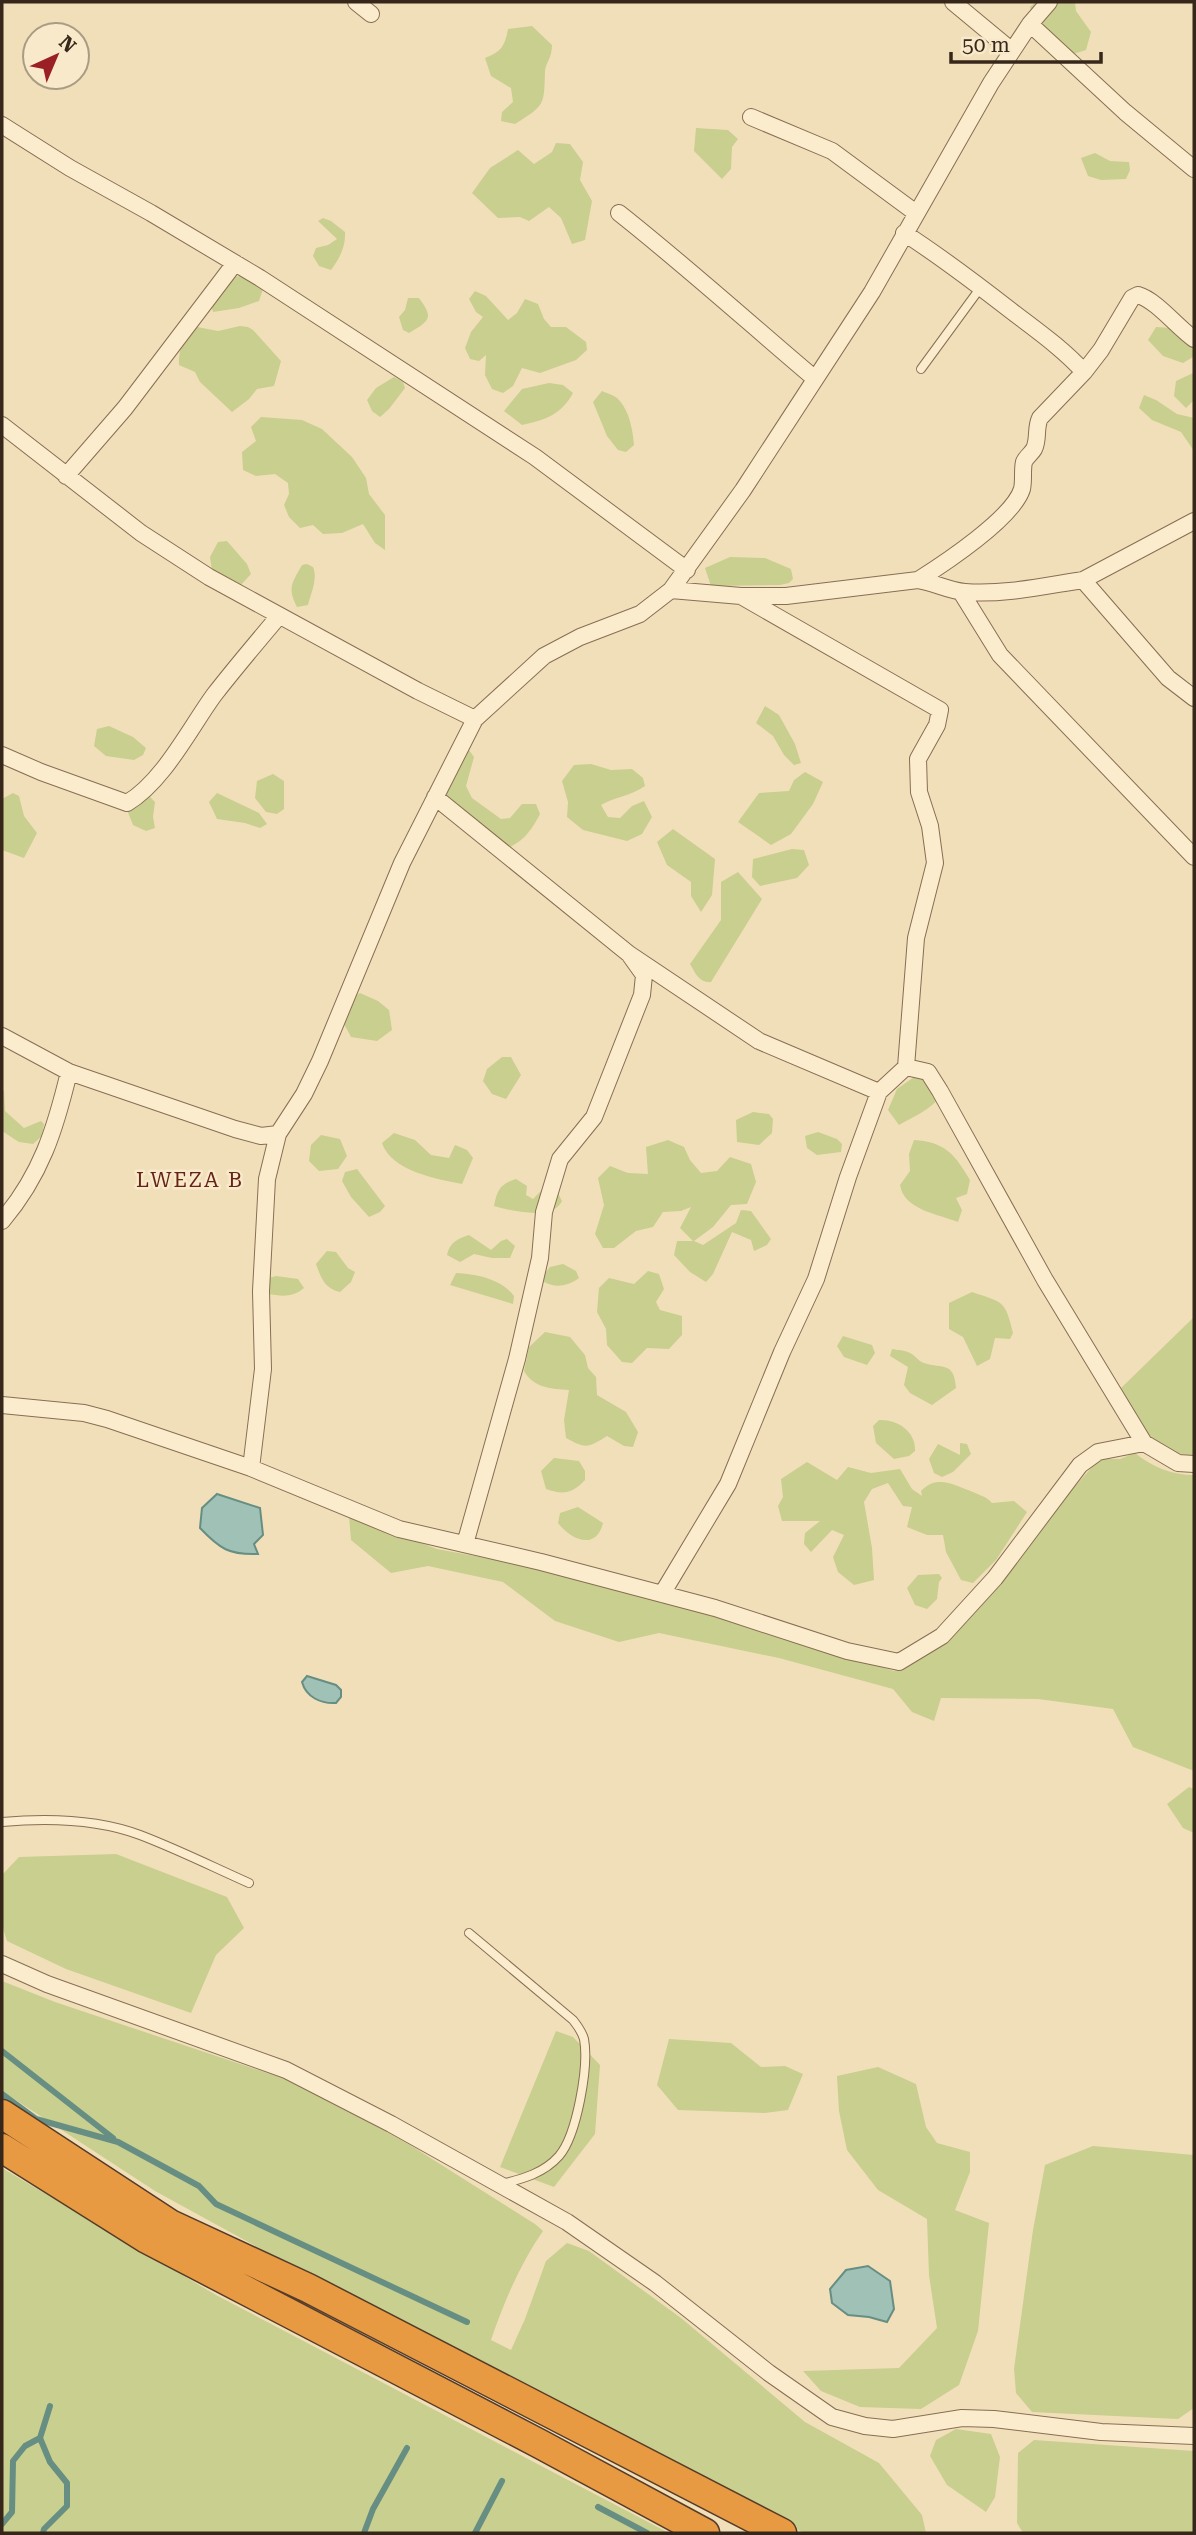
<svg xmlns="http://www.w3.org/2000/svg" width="1196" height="2535" font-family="'Roboto Serif',serif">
<rect width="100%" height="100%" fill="#f1dfba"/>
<path fill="#c9cf8e" d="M1036 2H1075L1076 11 1091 32 1086 50 1070 55 1035 34 1030 7Z
M532 26 552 45C552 58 546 62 545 71 544 106 545 105 515 124L501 121 502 112 513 102 511 88 491 76 485 58C501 52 505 46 508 29Z
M696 128 728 130 738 139 732 147 731 169 722 179 694 151Z
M556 143 570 144 583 162 580 180 592 201 585 240 572 244 561 218 549 207 529 221 520 217 498 218 472 193 490 168 518 150 534 164 552 152Z
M1095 153 1110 161 1129 162 1130 170 1126 179 1101 180 1088 176 1081 158Z
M323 218 331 221 345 232C346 247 339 259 331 270L319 266 313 256 316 248 328 245 337 239 318 221Z
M245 275 263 289 259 301 239 308 213 312 211 304 230 278Z
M475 291 486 296 508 320 517 313 525 299 538 304 544 319 551 327H566L586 342 587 350 576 360 540 373 522 368 513 386 503 393 492 389 485 375 486 355 479 361 470 359 465 348 471 332 483 317 476 312 469 299Z
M408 298H419C434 318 430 321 409 333L403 330 399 317 405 310Z
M240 326 248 327 253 330 281 361 274 386 257 389 249 399 232 412 200 382 195 372 179 365C178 350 184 335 197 327L218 331Z
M1156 327 1171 328 1193 345V357L1183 363 1163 356 1148 340Z
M1193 373 1194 400 1186 408 1174 396 1176 381Z
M394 377 403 382 405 388 389 409 380 417 372 411 367 400 376 388Z
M549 383 563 385 573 393C561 415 545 420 522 425L504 411 522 389Z
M602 391C606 393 614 395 617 398 629 409 633 430 634 445L626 452 618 450 607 436 593 402Z
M1144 395 1156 400 1177 414 1194 418V451L1181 432 1152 420 1139 408Z
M261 417 302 420 322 429 352 457 366 478 369 494 385 515V550L375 543 363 524 342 533 323 534 313 525 300 528 289 517 284 505 289 494 288 483 275 474 256 476 243 470 242 452 256 441 251 427Z
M227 541 247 564 251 574 241 585 230 584 212 571 210 557 218 542Z
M730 557 765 558 791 569 793 579 789 583 780 585 711 586 705 568Z
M307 564 313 567C318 579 311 593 308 605L297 607C287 588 292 583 302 565Z
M765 706 779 715 795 744 801 763 794 765 784 755 773 736 756 723Z
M109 726 133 737 146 748 143 755 134 760 106 756 94 746 97 729Z
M469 750 474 757 466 786 472 798 501 819 510 818 522 804H536L540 814C528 837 520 844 496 853L447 798 442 775 448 763Z
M591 764 611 770 632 769 643 778 645 786C631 796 615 797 601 805L608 817 620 818 632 806 644 801 652 817 642 834 627 841 583 830 567 817 568 802 562 781 574 765Z
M805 772 823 782 813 804 791 834 771 845 738 822 759 793 789 791 794 780Z
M273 774 284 781V809L277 814 266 812 255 798 257 781Z
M13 793 19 796 24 816 37 833 24 858 2 850V799Z
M217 793 259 813 267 824 260 828 245 823 217 819 209 802Z
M149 796 155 802 153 817 155 828 146 831 133 825 127 810Z
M673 829 715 859 712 895 701 912 691 896V882L667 865 657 842Z
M792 849 804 850 809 865 797 878 760 886 752 877 753 859Z
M738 872 762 899 711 982C699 983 696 974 690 964L721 920V882Z
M360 993 378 1001 389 1010 392 1030 377 1041 351 1037 343 1022 352 998Z
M502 1057H511L521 1075 506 1099 492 1094 483 1081 487 1069Z
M917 1075 940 1078 946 1083C941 1106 918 1114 899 1125L888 1110 897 1089Z
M2 1090 4 1091 5 1111 24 1128 41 1121 44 1124 42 1136 33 1144 19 1142 2 1131Z
M753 1112 769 1114 773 1119 772 1133 759 1145 737 1142 736 1120Z
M818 1132 837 1139 842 1144 841 1152 817 1155 807 1148 805 1136Z
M394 1133 415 1140 431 1155 449 1158 455 1145 467 1150 473 1158 462 1184C437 1179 391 1171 382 1143Z
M321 1135 340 1139 347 1156 338 1169 319 1171 309 1161 311 1145Z
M668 1140 684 1147 690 1160 701 1173 717 1171 730 1157 751 1164 756 1182 747 1204 731 1205 713 1227 694 1241 703 1245 736 1223 741 1210 751 1211 771 1239 767 1245 754 1251 751 1240 732 1232 713 1274 706 1282 690 1272 674 1255 677 1241H693L680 1228 691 1207 681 1211 663 1212 653 1227 636 1231 614 1248H603L595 1234 604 1205 598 1178 610 1166 628 1173 648 1174 646 1147Z
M914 1140C946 1142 955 1155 970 1180L967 1194 956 1198 962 1210 958 1222C938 1214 904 1210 900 1185L910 1171 909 1154Z
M357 1169 385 1206 380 1212 369 1217 351 1197 342 1181 345 1172Z
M516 1179 527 1186 526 1195 533 1199 541 1191 555 1187 562 1201C553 1221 511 1211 494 1206 497 1190 500 1184 516 1179Z
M469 1235 491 1250 501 1241 507 1239 515 1246 510 1258H492L474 1254 460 1262 447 1255C450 1242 457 1239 469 1235Z
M327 1251 336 1252 348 1268 355 1272 351 1282 340 1292C325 1289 321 1278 316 1264Z
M563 1264 576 1271 579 1278C567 1287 552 1289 540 1279L550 1267Z
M648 1271 659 1274 664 1289 656 1302 660 1310 682 1316V1335L669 1349 647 1348 632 1363 622 1362 607 1345 606 1329 597 1312 599 1288 609 1278 634 1284Z
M456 1273C477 1274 501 1279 514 1296L513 1304 450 1285Z
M276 1276 298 1279 304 1288C292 1298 282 1296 267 1294L265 1279Z
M972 1292C1004 1303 1005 1300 1013 1333L1010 1339 995 1338 990 1359 977 1366 963 1337 949 1329V1303Z
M1194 1317V1455C1149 1455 1137 1424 1121 1388Z
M545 1332 570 1337 585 1355 588 1368 596 1377 597 1395 626 1412 638 1432 633 1447 624 1446 607 1436C588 1448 586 1449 566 1438L564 1420 569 1390C551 1389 534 1388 524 1371L529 1347Z
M843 1336 872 1345 875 1353 867 1365 844 1357 837 1346Z
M892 1349C897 1350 905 1350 910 1353 915 1355 918 1361 924 1363 943 1369 954 1361 956 1388L932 1405 910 1393 904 1385 908 1367 890 1356Z
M879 1420C897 1419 916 1431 915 1451L909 1456 894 1459 876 1443 873 1426Z
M960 1443 967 1444 971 1454 953 1472 942 1477 934 1473 929 1459 938 1444 960 1455Z
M1135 1453C1152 1467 1172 1475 1194 1475V1771L1133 1747 1113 1709 1038 1699 941 1698 934 1721 912 1712 893 1689 779 1658 659 1633 619 1642 555 1621 503 1582 428 1566 391 1573 351 1540 349 1516 437 1549 534 1567 738 1621 894 1671 911 1664 1037 1530 1099 1459H1120Z
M554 1458 579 1461 585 1471V1480C572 1494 563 1495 546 1489L541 1471Z
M807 1462 837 1480 848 1467 871 1473 900 1469 912 1489 922 1496 921 1491C937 1474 954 1485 973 1492 981 1496 986 1496 992 1503L1014 1501 1027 1512 996 1560 973 1583 961 1580 946 1552 943 1535H927L907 1527 912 1507 903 1506 888 1483 872 1489 864 1502 872 1548 874 1580 854 1585 838 1572 833 1557 844 1535 832 1530 811 1552 804 1544 805 1533 820 1521H782L778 1506 783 1497 781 1479Z
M578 1507 603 1523C596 1551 571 1540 558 1523L560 1513Z
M939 1574 942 1578 939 1582 937 1599 927 1609 915 1605 907 1588 918 1575Z
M1189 1787 1194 1789V1833L1183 1828 1167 1804Z
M116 1854 227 1897 244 1928 216 1955 191 2013 66 1969 7 1941 2 1925V1875L19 1857Z
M2 1981 55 2002 303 2085 410 2145 535 2224 543 2231C520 2264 504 2302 491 2340L511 2350 525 2319 546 2261 567 2243 589 2251 681 2318 805 2422 879 2463 922 2515 926 2533H804L378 2313 155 2191 2 2091Z
M556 2031 573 2037 600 2065 595 2134 554 2187 500 2167Z
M669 2039 731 2043 761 2067 785 2066 803 2074 788 2110 765 2113 678 2110 657 2085Z
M878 2067 916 2084 926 2127 937 2143 970 2152V2172L955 2210 989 2223 978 2331 959 2385 921 2409 860 2407 821 2391 803 2371 899 2368 937 2328 929 2275 927 2219 878 2190 847 2150 839 2111 837 2076Z
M1093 2146 1194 2155V2408L1178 2419 1032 2412 1016 2393 1014 2369 1033 2230 1045 2165Z
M2 2168 216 2295 669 2533H2Z
M956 2429 991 2434 1000 2457 995 2497 986 2512 947 2485 930 2456 936 2440Z
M1034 2440 1194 2451V2533H1023L1017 2523 1018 2453Z"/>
<path fill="#9fc1b6" stroke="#678e83" stroke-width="2" d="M217 1494 260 1508 263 1535 254 1544 258 1554C229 1555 220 1549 200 1528L202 1508Z
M307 1676 336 1685 341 1690V1697L336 1703C321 1704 306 1697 302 1682Z
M868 2266 890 2281 894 2309 887 2322 869 2317 848 2315 832 2303 830 2289 846 2270Z"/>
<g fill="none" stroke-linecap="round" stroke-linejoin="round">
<path stroke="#678e83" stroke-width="6" d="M2 2051 113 2138
M2 2094 36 2119 118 2142 199 2186 216 2204 467 2322
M40 2438 50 2462 67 2483V2506L44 2529 43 2533
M598 2507 647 2533
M2 2524 12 2512 13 2461 25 2446 40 2438 50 2406
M364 2533 373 2509 407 2448
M475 2533 502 2481"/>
<g stroke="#886e54" stroke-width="10">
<path id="lane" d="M921 369 981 287
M2 1822C47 1818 97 1819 140 1835 177 1849 213 1867 249 1883
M469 1933 573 2020C577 2025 582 2032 584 2039 589 2066 577 2135 559 2156 544 2173 523 2179 501 2184"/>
</g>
<g stroke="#886e54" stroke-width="18">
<path id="street" d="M356 2 371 14
M953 2 1012 51
M1030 24 1125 112 1194 169
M751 117 832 151 916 213
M2 125 70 168 151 213 260 278 535 457 687 570
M619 213C686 266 749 323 814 378
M904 233C943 258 978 285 1014 313 1039 332 1063 349 1084 372L1040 418C1035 428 1039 439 1034 449 1031 454 1026 457 1024 462 1022 470 1024 480 1022 489 1013 518 945 563 918 580
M1084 372 1101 350 1132 298 1138 295C1156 300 1178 328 1194 339
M2 425 141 533 209 577 418 691 475 719
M66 476 125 408 235 263
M1083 580 1194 521
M671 590 741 596H786L918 580C933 582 949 591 965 592 1004 595 1044 586 1083 580L1168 678 1194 698
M961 592 1000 655 1194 857
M741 596 940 710 937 725 918 759 919 792 930 826 935 863 916 938 906 1067
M2 755 41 772 127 803C163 782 190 728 214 695 235 668 257 642 279 616
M435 797 629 954 759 1041 879 1092
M2 1036 69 1072 235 1129 261 1136 278 1134 304 1094 320 1061 402 863 475 719 544 656 580 637 640 614 671 590 743 490 872 292 991 83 1030 24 1049 2
M2 1221C41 1175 55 1130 69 1072
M2 1405 84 1413 107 1419 251 1468 399 1529 541 1562 715 1608 847 1651 899 1662 942 1636 995 1578 1080 1465 1098 1452 1144 1443
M251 1468 263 1369 261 1291 267 1179 278 1134
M465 1544 517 1359 540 1258 544 1212 560 1159 594 1117 642 995 644 975 629 954
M662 1594 728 1484 782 1352 816 1279 848 1177 879 1092 906 1067 928 1072 940 1091 1045 1280 1144 1443 1178 1463 1194 1464
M2 1964 47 1984 286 2070 391 2124 567 2222 655 2283 769 2373 832 2417 865 2426 893 2429 962 2418 994 2419 1101 2432 1194 2436"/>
</g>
<g stroke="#553c29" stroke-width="31">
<path id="highway" d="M2 2114 170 2224 308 2288 782 2533
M2 2148 145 2238 540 2444 705 2533"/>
</g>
<use href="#lane" stroke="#fbecce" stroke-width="8"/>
<use href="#street" stroke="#fbecce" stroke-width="16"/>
<use href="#highway" stroke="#e89a43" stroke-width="28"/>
</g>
<g text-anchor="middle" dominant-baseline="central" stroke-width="5" stroke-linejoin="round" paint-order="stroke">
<g font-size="21" letter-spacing="2" fill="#662416" stroke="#f8e9ca">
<text x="190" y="1180">LWEZA B</text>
</g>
</g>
<rect width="1196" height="2535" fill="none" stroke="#36271a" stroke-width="7"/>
<g transform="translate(56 56) rotate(44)"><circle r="33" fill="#f8e9ca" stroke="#aa9b84" stroke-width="2"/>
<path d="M0-5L12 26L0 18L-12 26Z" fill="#9b2025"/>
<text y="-10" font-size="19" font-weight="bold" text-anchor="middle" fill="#36271a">N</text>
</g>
<path d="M951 52v10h150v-10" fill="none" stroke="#36271a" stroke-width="3.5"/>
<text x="962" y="52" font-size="21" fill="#36271a" stroke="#f8e9ca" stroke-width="5" paint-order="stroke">50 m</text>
</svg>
